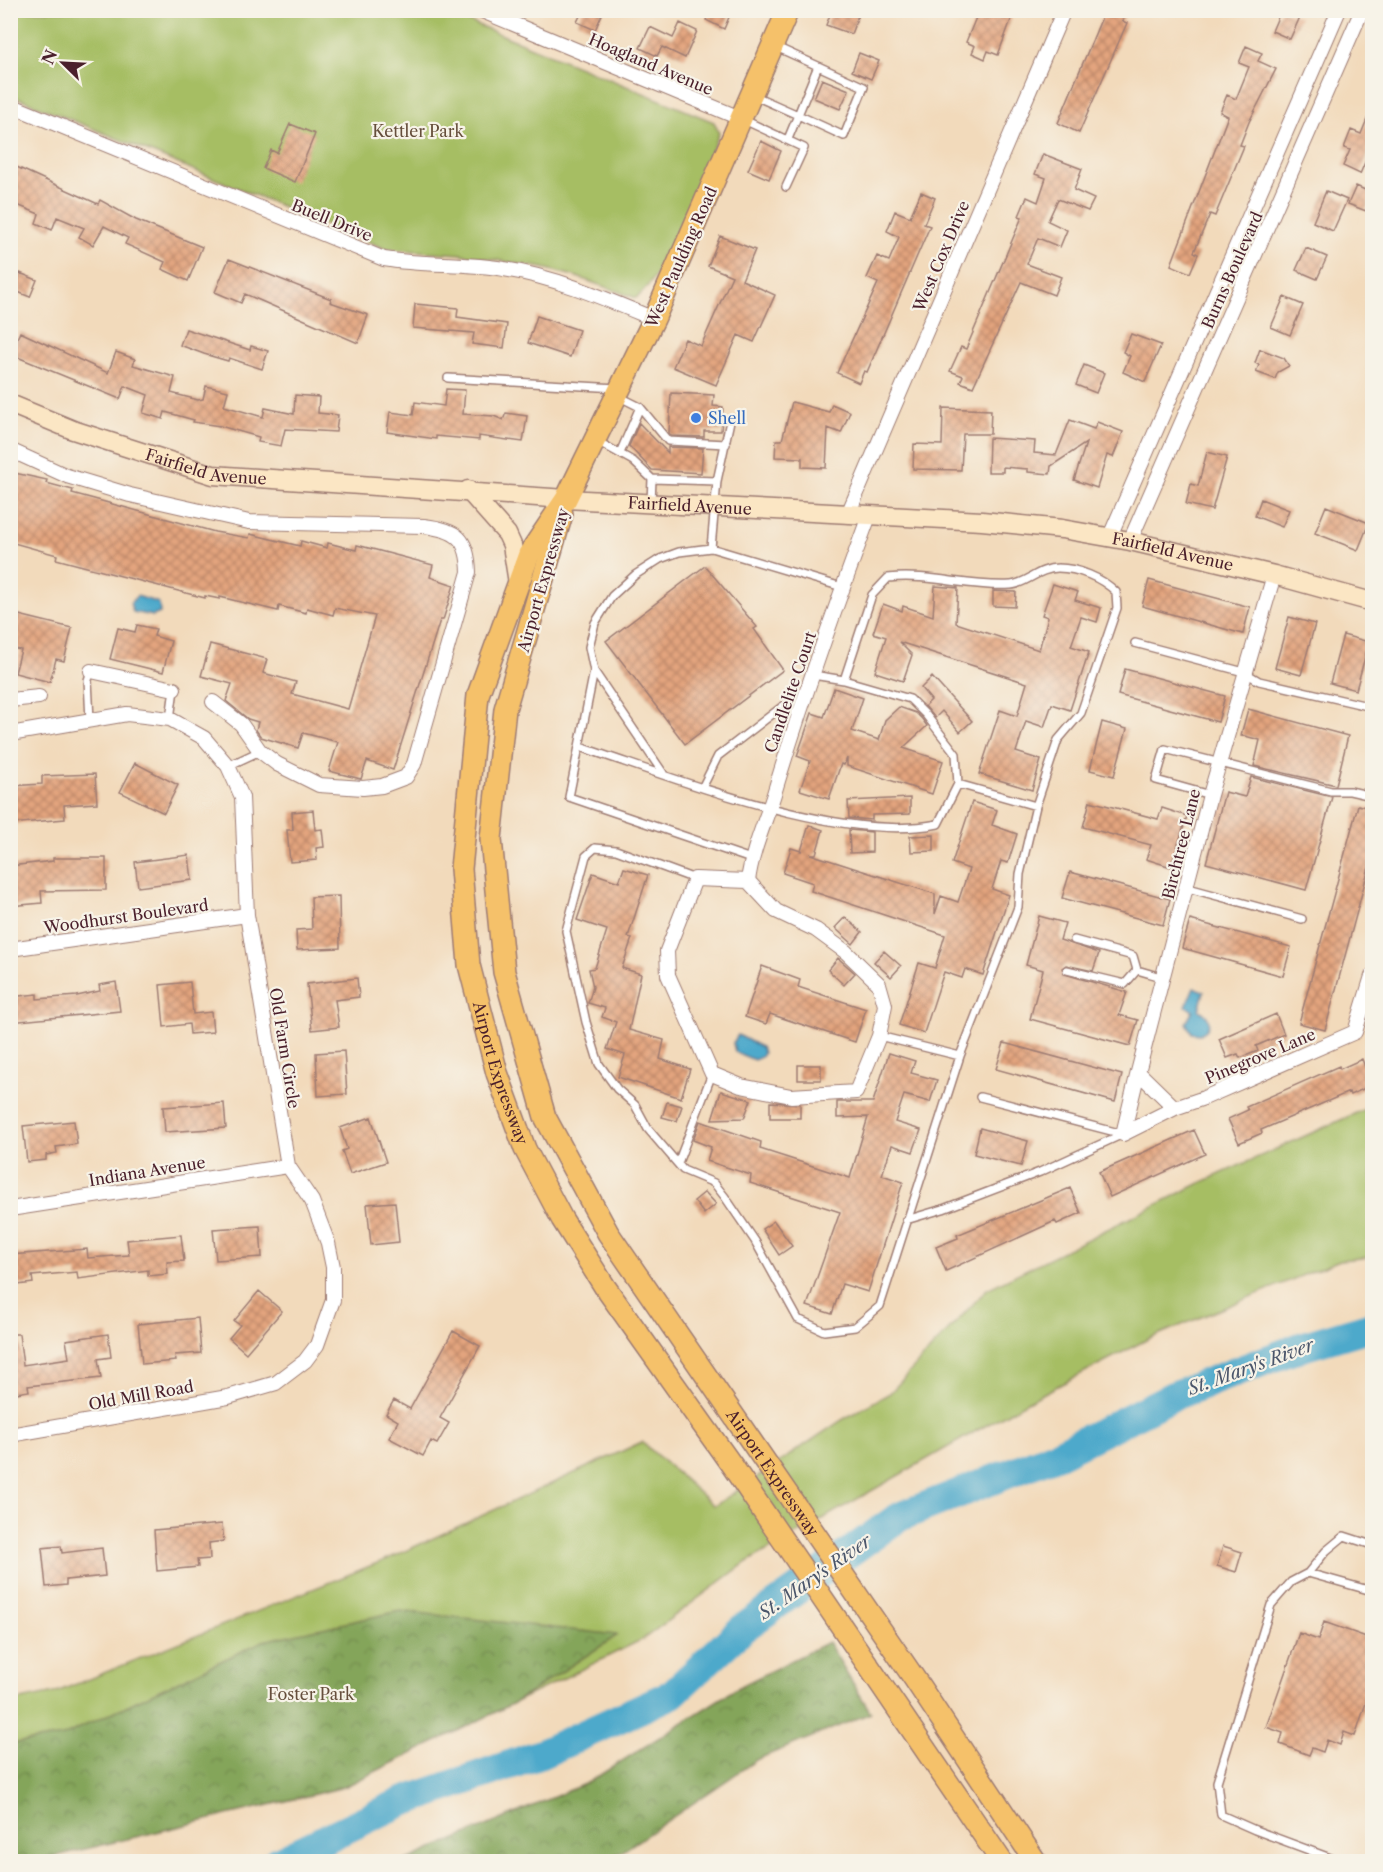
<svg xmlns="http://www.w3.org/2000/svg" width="1383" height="1872" font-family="'Libre Caslon Text',serif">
<defs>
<pattern id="forest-crowns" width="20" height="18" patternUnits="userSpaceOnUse" patternTransform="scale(1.5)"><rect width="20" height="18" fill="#84a55a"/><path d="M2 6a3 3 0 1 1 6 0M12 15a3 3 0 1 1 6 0" fill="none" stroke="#6e864b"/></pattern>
<pattern id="building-cross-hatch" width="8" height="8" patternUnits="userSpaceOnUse" patternTransform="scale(1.5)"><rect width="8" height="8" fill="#e3a47e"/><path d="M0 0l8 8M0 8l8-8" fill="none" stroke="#ba8567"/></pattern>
</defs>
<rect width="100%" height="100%" fill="#f7f3e8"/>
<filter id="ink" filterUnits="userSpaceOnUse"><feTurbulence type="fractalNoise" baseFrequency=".0167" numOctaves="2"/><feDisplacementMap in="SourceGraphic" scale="12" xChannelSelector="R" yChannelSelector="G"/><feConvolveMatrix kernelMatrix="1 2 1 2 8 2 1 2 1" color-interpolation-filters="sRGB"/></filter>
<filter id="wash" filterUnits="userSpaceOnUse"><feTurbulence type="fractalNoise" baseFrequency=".008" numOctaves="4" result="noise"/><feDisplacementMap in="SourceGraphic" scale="24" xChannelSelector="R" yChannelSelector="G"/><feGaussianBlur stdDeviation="1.35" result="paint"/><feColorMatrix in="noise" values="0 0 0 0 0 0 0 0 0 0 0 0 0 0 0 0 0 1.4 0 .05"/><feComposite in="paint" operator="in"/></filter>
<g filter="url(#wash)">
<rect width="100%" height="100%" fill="#f2dabb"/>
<path fill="#a6be64" stroke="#786e48" stroke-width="1.5" d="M10 11H444L714 122 719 133C703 171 666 277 636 298L574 276 543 268 460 254 386 249 11 95Z
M1372 1106V1257L1340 1260 1148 1339 1027 1402 747 1562 643 1639 344 1787 35 1861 11 1862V1702L54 1693 390 1558 642 1442 714 1506 842 1420 890 1393 987 1289 1198 1184Z"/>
<path fill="url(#forest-crowns)" stroke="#676242" stroke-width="1.5" d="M400 1611 618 1635 514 1703 344 1787 35 1861H11V1744L63 1736 263 1641Z
M828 1642 871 1713 758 1759 620 1853 594 1862 404 1861 589 1782 737 1688Z"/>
<path fill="#4da9cb" stroke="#4c647b" stroke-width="1.5" d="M137 596 159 603 160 613 153 616 133 612 130 603Z
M1194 987 1204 992 1199 1010C1211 1016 1213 1028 1200 1034L1192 1033 1186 1023 1193 1011 1186 1006Z
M738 1035 761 1047 763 1053 761 1057 754 1060 735 1052 733 1043Z"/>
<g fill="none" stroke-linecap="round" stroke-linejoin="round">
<path stroke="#4da9cb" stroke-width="30" d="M277 1862 400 1803 541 1754 672 1694 742 1629 899 1517 1058 1454 1173 1396 1298 1348 1372 1326"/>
</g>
<g id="blocks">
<path fill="url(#building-cross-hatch)" d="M583 10H604L595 30 577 22Z
M711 10H732L724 29 706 20Z
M832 10H860L851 34 826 25Z
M979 10H997L1012 17 998 55 988 51 985 59 972 53 975 46 966 42Z
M1105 10 1125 15 1122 21 1127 23 1079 133 1058 123Z
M1281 10 1300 17 1290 39 1272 31Z
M680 23 697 31 685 58 662 47 657 56 640 48 650 27 673 38Z
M1246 46 1262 53 1258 61 1276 69 1249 122 1240 145 1244 146 1215 216 1210 214 1194 252 1198 254 1190 273 1171 265 1228 116 1220 112 1227 95 1236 99 1249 67 1239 63Z
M859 53 879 61 871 79 852 71Z
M822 79 849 90 840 109 814 98Z
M1372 107V146L1360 174 1343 166 1350 150 1344 148 1351 130 1361 134Z
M290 124 315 134 295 182 263 168 271 150 277 153Z
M761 141 781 151 769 179 748 170Z
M1043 154 1082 169 1074 190 1094 199 1088 211 1058 199 1048 221 1067 230 1060 247 1038 238 1027 264 1061 277 1054 295 1021 282 973 387 960 382 963 376 950 371 961 347 966 349 1022 217 1019 216 1027 197 1038 202 1046 178 1035 174Z
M10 164 98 204 100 200 136 220 202 247 188 281 162 269 165 262 125 244 128 238 104 226 93 245 79 237 84 228 57 217 52 230 36 223 39 214 10 202Z
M1356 186 1372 193 1366 211 1348 204Z
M1326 191 1347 200 1333 231 1313 222Z
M921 192 935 198 924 224 930 226 867 372 864 371 859 383 837 373 878 283 867 278 877 256 889 261 899 237 887 231 895 211 910 217Z
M720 236 755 250 742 280 775 295 754 342 738 335 716 385 673 367 685 339 701 346 732 276 708 266Z
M1306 248 1327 257 1317 279 1296 270Z
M229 259 331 299 330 302 368 315 358 343 245 294 241 303 215 292Z
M20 273 37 280 30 297 13 290Z
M1284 297 1303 305 1290 335 1271 327Z
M415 304 458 308 457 317 507 324 504 348 472 344 474 333 413 328Z
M537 316 579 330 570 357 528 343Z
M186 329 250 350 251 346 268 351 262 369 229 358 228 361 204 354 180 345Z
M20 332 108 373 116 352 135 359 133 365 175 377 171 393 198 400 203 399 206 386 228 391 224 406 263 417 265 408 294 414 295 395 319 397 318 413 338 415 336 432 285 429 281 446 258 442 259 437 220 426 193 422 194 420 165 412 163 419 143 413 148 395 125 386 120 399 10 354Z
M1131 334 1161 345 1145 382 1123 372 1130 356 1123 352Z
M1260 349 1284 358 1289 366 1278 372 1275 379 1256 372 1259 365 1255 363Z
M1084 365 1104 373 1096 393 1076 385Z
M446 389 465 390 463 414 494 416 503 420 506 413 527 416 523 442 479 436V440L436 436V439L387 432 390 412 413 415 415 402 444 406Z
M671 393 714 395 713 406 723 407 721 431H704V437L671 436 669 433Z
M792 402 829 412 832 404 850 412 841 433 828 428 826 468 802 467V458L775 457 776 440H782Z
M943 408 991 410 990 434H963L961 470 913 469 914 444 942 445Z
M1070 420 1094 429 1097 422 1123 432 1113 457 1107 455 1097 488 1074 480 1086 443 1051 466 1050 474 1028 472V469L1003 467V472H988L989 438 1035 441 1034 453 1056 455Z
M639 423 668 453V447L703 448 701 473 652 470 629 446Z
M1207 452 1227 457 1212 510 1186 504 1191 484 1198 486Z
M10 472 47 480 46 483 73 490 72 493 215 532 249 538 250 534 300 546 301 541 327 548 328 543 356 550 357 545 433 565 430 577 454 585 443 620H440L393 770 367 761 361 779 329 771 338 742 303 733 298 748 261 737 256 730 258 722 248 719 226 701 232 684 201 676 210 644 267 659 263 673 296 682 292 694 348 709 375 616 335 608 333 615 307 608 306 613 279 606 278 611 220 597V599L205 596V598L56 559 57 555 10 542Z
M1261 499 1289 510 1282 527 1255 516Z
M1326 506 1369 523 1358 550 1315 533Z
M705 566 757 627 754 629 783 670 685 744 606 641Z
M1149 580 1250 607 1243 634 1142 606Z
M1053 584 1078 592 1075 600 1101 608 1097 622 1081 617 1071 646 1089 652 1070 710 1052 704 1044 727 1026 721 1016 752 1041 760 1032 790 979 774 1000 710 1017 716 1027 683 899 642 912 655 903 681 875 672 886 637 873 633 883 604 902 611 903 606 933 616 935 586 958 588 956 623 1039 650 1048 617 1042 615Z
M993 591 1016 592 1015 607 993 606Z
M15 614 72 628 64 661 56 659 50 682 15 673 21 650 10 648Z
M1289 617 1315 624 1301 675 1275 668Z
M137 625 156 629 154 636 171 641 163 672 110 659 118 628 135 632Z
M1343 635 1369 642 1356 690 1330 683Z
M1125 669 1225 696 1218 722 1118 695Z
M932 677 972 721 960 732 942 711 935 718 925 706 931 700 921 688Z
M834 688 863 698 852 731 879 740 885 720 899 707 916 713 922 719 927 726 903 748 943 761 932 794 847 766V758L844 765 841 764 829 799 800 790 810 761 797 756 812 713 824 717Z
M1248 709 1348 736 1336 785 1254 766 1260 740 1241 735Z
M1102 722 1127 729 1114 776 1090 770Z
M135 763 178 785 164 813 120 792Z
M95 774 97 803 64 805 65 819 10 824V786L42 784V776Z
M1251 777 1332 797 1306 890 1206 863 1225 792 1245 797Z
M910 798V814L872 815V820L849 818 848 801Z
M1090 801 1158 819 1162 808 1187 816 1171 867 1146 859 1151 845 1083 827Z
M972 802 997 810 992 825 1017 834 1008 863 1001 861 992 889 1009 895 983 975 965 969 962 978 944 972 924 1033 899 1025 919 963 935 968 945 935 811 891 813 883 783 873 791 848 801 851 809 825 823 830 816 854H810L935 894V914L941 896 958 902 969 869 952 863Z
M1358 805 1372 809V856L1325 1030 1299 1023Z
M313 810 315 830 322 829 324 847 316 848 317 860 290 862 287 830H293L292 812Z
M849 830 872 832V852L850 853Z
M934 835V851L911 852 910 836Z
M189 855 192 880 138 887 135 862Z
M53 858H106V890L41 891 42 903 10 906V866L53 861Z
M624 868 648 875 628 937 632 938 622 968 641 974 629 1030 664 1040 660 1059 690 1069 681 1098 618 1077 625 1055 607 1049 616 1022 602 1017 605 1008 588 1003 593 987 589 969 595 968 607 930 577 920 593 873 619 882Z
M1070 872 1170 899 1163 925 1062 898Z
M339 896 340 948 297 950 296 930 312 929 311 897Z
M1039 916 1065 923 1060 940 1099 953 1093 971 1066 965 1062 968 1064 974 1127 992 1119 1015 1138 1020 1130 1046 1030 1019 1043 970 1026 965Z
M845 917 862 932 853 944 835 928Z
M1190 920 1291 947 1283 976 1182 948Z
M884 951 901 966 891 977 874 962Z
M838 958 855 973 844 985 828 970Z
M762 966 800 980 798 987 866 1009 855 1042 770 1014 766 1024 745 1017Z
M357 978 359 997 335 1000 339 1027 312 1030 307 984Z
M116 982 120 1011 10 1022V997L37 994V999L77 996 100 991 99 985Z
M190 982 193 1014 211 1012 213 1032 190 1034 189 1024 164 1027 160 985Z
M1276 1014 1284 1034 1256 1046 1258 1051 1240 1058 1238 1054 1227 1058 1219 1039Z
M1004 1043 1122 1075 1115 1102 996 1069Z
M344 1051 347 1094 318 1096 316 1053Z
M889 1053 915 1061 911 1073 937 1080 930 1102 904 1095 895 1122 921 1130 913 1152 892 1145 882 1175 903 1182 868 1292 842 1284 832 1314 807 1306 840 1212 750 1183 751 1175 707 1161 711 1147 693 1140 700 1121 761 1142 760 1149 850 1178 868 1117 837 1118V1102H873Z
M1362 1059 1372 1085 1350 1095 1349 1092 1261 1130 1262 1133 1239 1143 1228 1119 1248 1110 1246 1107 1339 1066 1340 1069Z
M798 1065H821V1080H798Z
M721 1091 751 1100 744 1118 712 1119Z
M667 1102 682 1106 677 1121 662 1117Z
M770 1102 800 1104V1118H770Z
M224 1103 226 1128 165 1132 163 1107Z
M371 1117 386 1162 350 1174 342 1151 347 1149 340 1128Z
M74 1121 77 1144 56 1147 57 1153 46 1155V1160L27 1162 23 1126Z
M980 1128 1028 1141 1021 1166 974 1154Z
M1194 1130 1205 1154 1110 1197 1099 1172Z
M1070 1188 1081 1213 1057 1224 1055 1221 946 1271 936 1247 958 1238 957 1235Z
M705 1192 716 1204 704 1214 694 1201Z
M395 1202 399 1242 371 1245 367 1204Z
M774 1221 792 1246 779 1255 762 1229Z
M260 1226 262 1257 216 1260 213 1229Z
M181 1235 184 1261 167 1262 168 1274 148 1276V1270L78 1279 77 1272 32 1276 33 1283 10 1286V1255L87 1249 88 1258 129 1255 127 1240Z
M259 1291 282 1311 246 1353 229 1338 240 1325 234 1321Z
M198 1318 201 1353 175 1355 176 1361 142 1364 138 1324Z
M453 1331 480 1346 440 1418 449 1423 437 1444 431 1441 423 1456 389 1438 398 1421 386 1414 394 1400 410 1409Z
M10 1334H19L23 1365 69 1358 66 1340 108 1334 111 1357 98 1359 101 1378 28 1386 29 1391 10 1394Z
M222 1524 224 1541 209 1543 210 1559 197 1560 198 1567 157 1571 154 1530Z
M61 1546 62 1553 102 1548 105 1576 66 1580V1585L46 1587 42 1548Z
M1223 1546 1242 1552 1236 1572 1217 1566Z
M1324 1622 1372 1639V1685L1355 1736 1344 1732 1340 1745 1327 1740 1323 1752 1312 1748 1309 1755 1280 1744 1283 1733 1266 1727 1299 1633 1318 1640Z"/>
</g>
</g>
<g filter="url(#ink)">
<use href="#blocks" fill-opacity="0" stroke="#9e7c73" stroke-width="1.5"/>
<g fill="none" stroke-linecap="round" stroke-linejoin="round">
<g stroke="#9e7c73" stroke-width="10">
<path id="service" d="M774 46 818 66
M755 96 798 115 818 66 864 87 844 136 798 115 788 139
M742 119 804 148 786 187
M448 378 617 388
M618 396 640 407 668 441 726 444
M597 441 633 461 652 479 651 502
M620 453 640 407
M652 479 717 481 711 548
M717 481 730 421
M1135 643 1244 672 1259 681 1372 707
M594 671 663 773
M170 719 174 689
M90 720 88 680 91 671
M580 747C676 778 840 844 938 824L958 784 956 754 926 715 910 699 844 680
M228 766 260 751
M958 784 1036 806
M703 786 718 756 783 706 798 715
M1210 795 1156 780 1165 749 1331 791H1350L1372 796
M751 859 569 797 594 671 589 647 595 623 612 596 635 575 660 559 679 552 711 548 842 587
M695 879 616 850 595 848 586 856 566 931 586 1022 599 1064 617 1089 635 1105 648 1129 683 1170 714 1183 725 1197 755 1241 798 1319 824 1331 855 1327 880 1306 960 1056 1018 907 1020 874 1036 806 1058 740 1081 713 1117 608 1116 592C1102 578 1078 568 1058 568 1039 568 1026 584 1011 585 970 588 929 573 888 578L872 595 844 680 813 675
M1188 888 1302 919
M1074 940 1133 956 1137 970 1161 977
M1067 970 1125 984 1137 970
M879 1036 960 1056
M980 1097 1123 1134
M678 1163 712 1074
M906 1220 943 1209 1040 1172 1123 1134
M1308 1573 1326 1551 1344 1536 1372 1545
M1341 1862 1255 1830 1221 1815 1217 1782 1271 1605 1291 1582 1308 1573 1372 1591"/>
</g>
<g stroke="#9e7c73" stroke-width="16">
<path id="minor" d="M480 10 742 119
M10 105 384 259C424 266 465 262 504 269 556 277 606 299 654 319
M10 450 67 476 130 495 249 522 424 526C457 530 468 538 469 572L414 764 406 777 382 786 363 788 319 785 277 764 260 751 241 724 213 702
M848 514 1064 10
M1110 536 1339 10
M1130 541 1362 10
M91 671 174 689
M10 700 39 697
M10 734 127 714 170 719 204 738 228 766 242 797 247 915 288 1166 312 1201 328 1243 333 1267V1300L317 1345 305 1361 276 1383 228 1397 10 1435
M748 881 695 879 667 951 668 975 712 1074 741 1086 791 1096 856 1092 879 1036 885 1005 879 984 846 952 816 930 776 911 748 881C752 850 765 823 774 794 802 700 835 608 869 516
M10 949 247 915
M1175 1108 1138 1072 1210 795 1274 575
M1123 1134 1175 1108 1204 1098 1355 1032 1372 976
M1123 1134 1138 1072
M10 1209 288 1166"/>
</g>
<g stroke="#9e7c73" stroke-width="21">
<g id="secondary">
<path id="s1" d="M10 404 73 430 213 475 566 499 982 521 1062 529 1130 541 1274 575 1372 602"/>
<path d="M468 490 507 534 512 545 518 583"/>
</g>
</g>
<g stroke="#9e7c73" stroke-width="24">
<g id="primary">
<path id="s2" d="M788 10 654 319 566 499 529 554 478 695 461 869 469 965 497 1073 525 1149 562 1219 605 1287 733 1467 1002 1862"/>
<path id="s3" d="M562 514 505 709 491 839 504 972 545 1117 608 1233 914 1678 1036 1862"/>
</g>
</g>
<use href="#service" stroke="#fff" stroke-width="7"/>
<use href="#minor" stroke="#fff" stroke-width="14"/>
<use href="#secondary" stroke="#fbe6c4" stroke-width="18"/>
<use href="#primary" stroke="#f5c16b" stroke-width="21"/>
</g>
</g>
<circle fill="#3f7fe0" stroke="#f7f3e8" stroke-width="2" cx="696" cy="418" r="6"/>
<g text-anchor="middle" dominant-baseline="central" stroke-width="4.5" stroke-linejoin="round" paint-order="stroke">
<g font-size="16" fill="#4a1f2b" stroke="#f7f3e8">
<text transform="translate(651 64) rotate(23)">Hoagland Avenue</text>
<text transform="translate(332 220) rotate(22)">Buell Drive</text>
<text transform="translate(941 256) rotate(-67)">West Cox Drive</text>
<text transform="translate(681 257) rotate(-66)">West Paulding Road</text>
<text transform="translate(1232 270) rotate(-66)">Burns Boulevard</text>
<text stroke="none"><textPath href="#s1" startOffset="207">Fairfield Avenue</textPath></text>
<text stroke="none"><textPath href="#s1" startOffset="693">Fairfield Avenue</textPath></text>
<text stroke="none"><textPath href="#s1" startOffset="1179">Fairfield Avenue</textPath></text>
<text transform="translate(543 580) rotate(-74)">Airport Expressway</text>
<text transform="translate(790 692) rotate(-71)">Candlelite Court</text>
<text transform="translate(1181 844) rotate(-76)">Birchtree Lane</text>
<text transform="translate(126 916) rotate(-8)">Woodhurst Boulevard</text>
<text transform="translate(285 1048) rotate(81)">Old Farm Circle</text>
<text transform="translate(1260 1056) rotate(-23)">Pinegrove Lane</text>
<text stroke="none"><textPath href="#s2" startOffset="1137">Airport Expressway</textPath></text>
<text transform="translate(147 1171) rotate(-9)">Indiana Avenue</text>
<text transform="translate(141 1395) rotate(-10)">Old Mill Road</text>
<text stroke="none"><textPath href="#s3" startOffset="1041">Airport Expressway</textPath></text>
</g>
<g font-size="16" fill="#664f3c" stroke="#f7f3e8">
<text x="418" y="131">Kettler Park</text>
<text x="311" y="1694">Foster Park</text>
</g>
<g font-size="16" fill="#366cbe" stroke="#f7f3e8" text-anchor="start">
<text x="708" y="418">Shell</text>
</g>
<g font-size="18" font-style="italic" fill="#4b566b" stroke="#f7f3e8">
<text transform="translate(1251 1367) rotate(-20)">St. Mary's River</text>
<text transform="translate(815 1577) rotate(-35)">St. Mary's River</text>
</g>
</g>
<rect width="1383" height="1872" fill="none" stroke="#f7f3e8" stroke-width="36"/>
<g transform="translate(63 63) rotate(294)" stroke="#f7f3e8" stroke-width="4.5" paint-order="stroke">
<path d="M0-4.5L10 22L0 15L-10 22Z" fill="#4a1f2b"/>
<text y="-9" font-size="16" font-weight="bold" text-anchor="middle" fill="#4a1f2b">N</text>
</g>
</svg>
